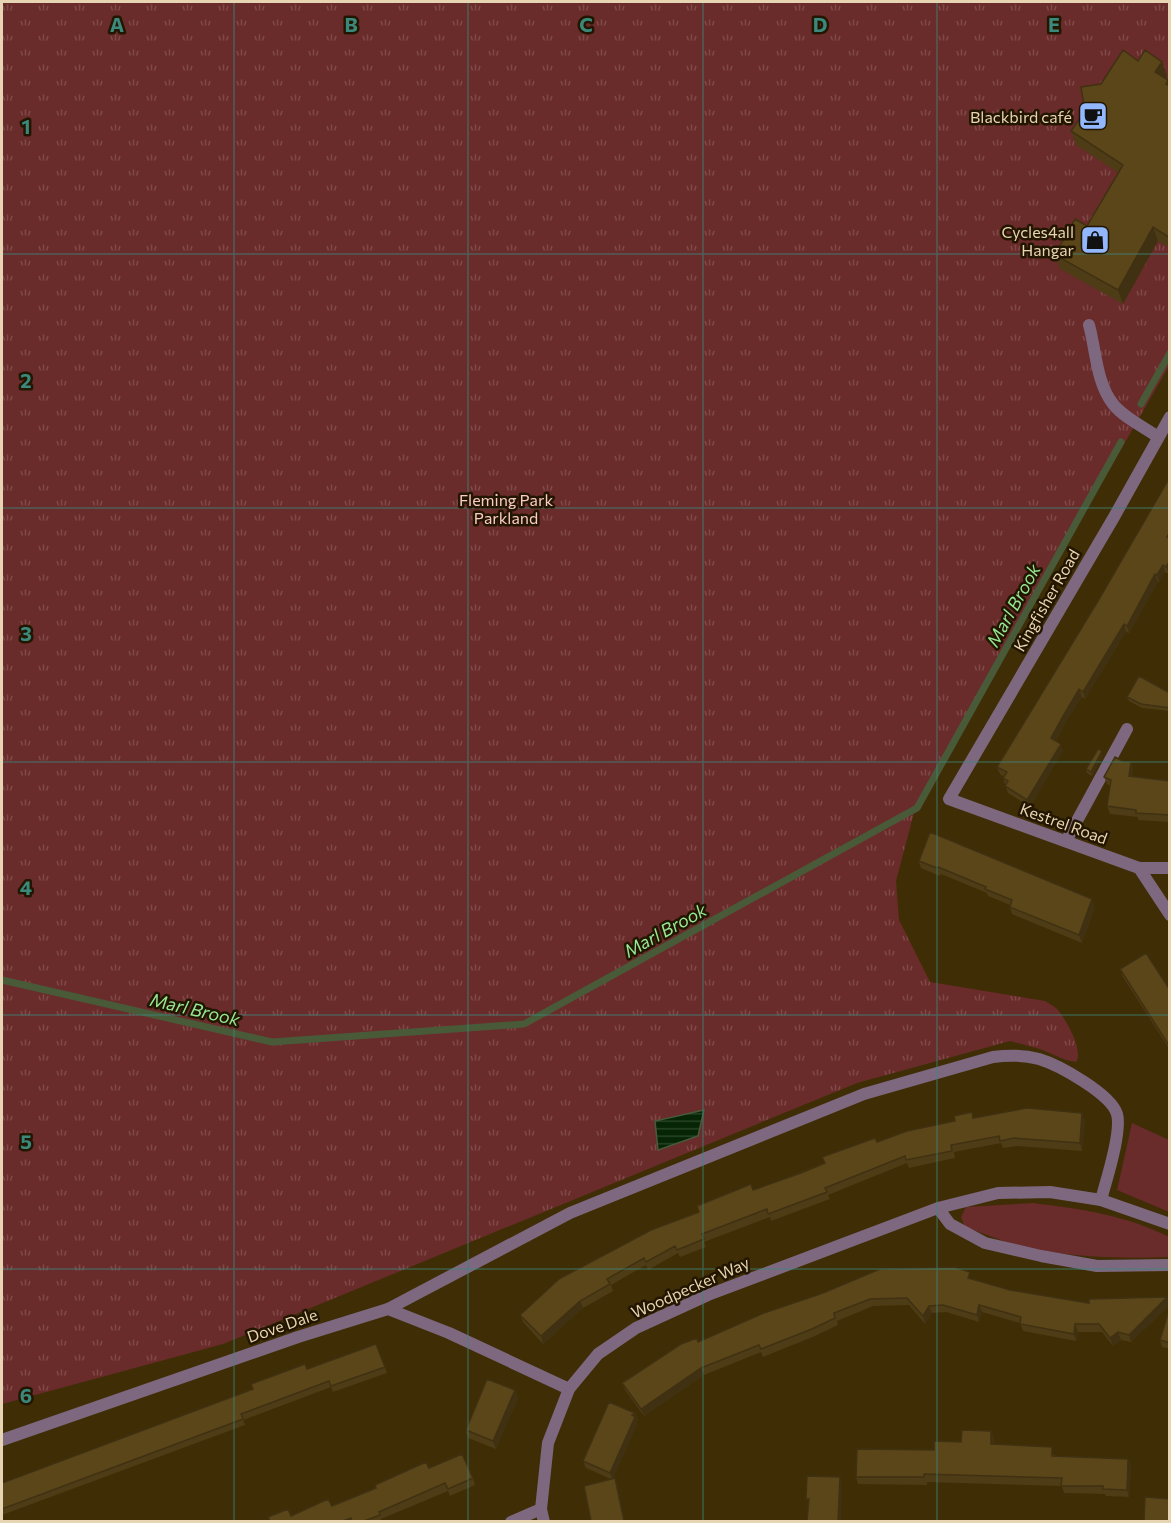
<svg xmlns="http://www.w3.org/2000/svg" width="1171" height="1523" font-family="Commissioner,sans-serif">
<defs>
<pattern id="park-tufts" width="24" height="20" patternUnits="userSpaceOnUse" patternTransform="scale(1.5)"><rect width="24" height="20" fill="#6a2b2b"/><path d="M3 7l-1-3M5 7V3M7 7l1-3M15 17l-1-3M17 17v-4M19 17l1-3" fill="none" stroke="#7f4947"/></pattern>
<pattern id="water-rules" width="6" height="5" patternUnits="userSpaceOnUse" patternTransform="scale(1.5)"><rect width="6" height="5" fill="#052505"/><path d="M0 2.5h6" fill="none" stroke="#294427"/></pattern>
</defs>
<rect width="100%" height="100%" fill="#3f2d05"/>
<path fill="#6a2b2b" d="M1132 1123 1169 1140V1212L1117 1190Z
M1033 1203C1081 1209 1126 1215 1169 1237V1255L1168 1257C1117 1259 1058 1257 1009 1243 994 1238 980 1232 965 1227L961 1217 966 1207Z"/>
<path fill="url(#park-tufts)" d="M2 2H1169V366L916 805 896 881 899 920 930 982 1045 1001C1049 1004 1054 1006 1057 1009 1066 1019 1084 1051 1076 1062L1066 1060 1040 1049 1010 1041 857 1083 223 1344 2 1404Z"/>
<path fill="url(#water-rules)" stroke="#495a39" stroke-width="1.5" d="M704 1110 698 1136 658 1150 655 1121Z"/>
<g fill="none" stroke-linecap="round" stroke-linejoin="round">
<path stroke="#495a39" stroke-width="7" d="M1141 404 1170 353
M2 980 272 1042 524 1024 917 808 1121 442"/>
<path stroke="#7e6880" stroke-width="12" d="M1089 325C1096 350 1096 382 1113 404 1124 418 1144 427 1158 437
M1066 841 1127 729
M388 1309 570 1213 864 1094 993 1057C1008 1055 1024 1055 1039 1059 1059 1065 1111 1094 1117 1114 1122 1132 1106 1181 1101 1200"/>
<path stroke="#7e6880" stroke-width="12" d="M1170 417 1114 517 949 799 1139 868H1170
M1139 868 1170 915
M938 1208 950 1224 985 1243 1041 1256 1097 1266 1170 1265
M2 1440 298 1337 388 1309 449 1333 569 1389
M511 1522 541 1509
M544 1522 541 1509 548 1443 569 1389 598 1354 636 1328 708 1295 938 1208 998 1193 1050 1192 1101 1200 1170 1224"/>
</g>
<path fill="#4e3c16" d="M1138 61 1162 62 1167 76 1166 79 1168 80 1170 84V248L1158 241 1123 304 1060 269 1055 255 1087 226 1119 173 1076 145 1071 131 1101 84Z
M1170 477V572L1169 574 1165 572 1159 582H1158L1129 633 1126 632 1085 699 1082 697 1065 723 1056 741 1063 751 1030 807 1008 793 1003 778 1004 777 1000 774 997 767 1098 601Z
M1170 693V711L1142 708 1129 701 1127 697Z
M1103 755 1092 776 1087 773 1086 769Z
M1131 762 1133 769 1132 776 1170 781V822L1138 820V817L1110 814 1107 806 1110 786 1107 784 1104 777Z
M919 861 1095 907 1082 943 1012 914 1010 907V905L988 896 987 893 941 874 940 876 921 868Z
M1120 969 1170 990V1050L1123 977Z
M974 1118 1085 1120 1082 1151 1017 1146 1003 1148 1001 1143 954 1152 955 1158 909 1168 907 1163 828 1195 830 1199 771 1221 770 1217 704 1242 706 1247 680 1257 678 1253 648 1270 646 1265 611 1285 613 1291 583 1308 543 1344 523 1322 520 1315 699 1212 877 1142 955 1121Z
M973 1279 1010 1290 1089 1303 1167 1297 1170 1305 1131 1342 1121 1340 1113 1346 1102 1332H1078L1076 1341 1023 1331 1020 1323 982 1312 979 1322 946 1312 932 1313 925 1324 909 1305 873 1306 837 1321 838 1325 815 1336 763 1357 761 1352 704 1375 644 1416 625 1390 622 1383 698 1342 764 1313Z
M1170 1307V1349L1162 1347 1160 1340Z
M376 1344 387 1373 333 1392 331 1387 243 1420 245 1425 2 1515V1483Z
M515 1390 518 1398 496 1449 468 1438 466 1430Z
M635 1413 638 1420 636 1421 637 1424 613 1479 615 1478 618 1486 611 1479 586 1468 583 1461Z
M991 1431 994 1438V1444L1055 1455V1456L1128 1459 1131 1466 1129 1497 1106 1496 1105 1494 1064 1493 1062 1486 927 1482V1485L858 1484 856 1477Z
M473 1478 475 1485 450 1496 448 1491 381 1519 382 1521H270L332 1506Z"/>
<path fill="#403112" d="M1162 62 1167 76 1161 86 1155 72Z
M1153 227 1158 241 1123 304 1118 290Z
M1170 560V572L1169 574 1166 567Z
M1163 565 1165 572 1159 582 1157 575Z
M1155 574 1158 582 1129 633 1127 626Z
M1124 624 1126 632 1085 699 1083 692Z
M1079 689 1082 697 1065 723 1054 745 1051 738 1063 716Z
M1061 744 1063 751 1030 807 1027 800Z
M1102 751 1103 755 1092 776 1091 772Z
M1131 762 1133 769 1131 783 1129 776Z
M1092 899 1095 907 1082 943 1079 935Z
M1082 1113 1085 1120 1082 1151 1080 1143Z
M1167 1297 1170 1305 1131 1342 1129 1335Z
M580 1301 583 1308 543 1344 541 1336Z
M979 1305 982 1312 979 1322 977 1315Z
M929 1306 932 1313 925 1324 923 1316Z
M1075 1324 1078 1332 1076 1341 1074 1334Z
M1118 1332 1121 1340 1113 1346 1110 1338Z
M701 1368 704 1375 644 1416 641 1409Z
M515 1390 518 1398 496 1449 493 1441Z
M635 1413 638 1420 636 1421 637 1424 613 1480 610 1473 632 1415Z
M991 1431 994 1438 993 1452 991 1444Z
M1128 1459 1131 1466 1129 1497 1127 1490Z
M840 1477 842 1484 841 1521H838Z
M615 1478 618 1486 625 1521H624Z"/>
<path fill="#5b461a" stroke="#403112" stroke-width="1.5" d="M1123 50 1138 61 1145 50 1162 62 1155 72 1168 80 1166 84 1170 86V238L1153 227 1118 290 1055 255 1075 219 1087 226 1123 165 1071 131 1085 111 1081 87 1101 84Z
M1170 477V532L1167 537 1170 539V560L1166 567 1163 565 1157 575 1155 574 1127 626 1124 624 1083 692 1079 689 1063 716 1051 738 1061 744 1027 800 1005 786 1008 781 1003 778 1007 772 997 767 1098 601Z
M1139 676 1170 693V708L1141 704 1127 697Z
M1098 749 1102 751 1091 772 1086 769Z
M1115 757 1122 761 1131 762 1129 776 1170 781V815L1136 813V810L1107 806 1111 780 1104 777Z
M930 832 1092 899 1079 935 1010 907 1012 900 985 889 986 887 938 867 937 868 919 861Z
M1146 953 1170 990V1047L1120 969Z
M1027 1108 1082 1113 1080 1143 1014 1138 1000 1141 999 1136 951 1145 952 1151 906 1160 905 1156 825 1188 827 1192 768 1214 767 1209 702 1234 704 1239 677 1250 675 1246 646 1262 644 1258 607 1279 610 1284 580 1301 541 1336 520 1315 559 1279 651 1230 699 1212 697 1206 751 1184 753 1190 801 1173 825 1163 822 1157 875 1138 877 1142 907 1131 955 1121 954 1116 972 1112 973 1118Z
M954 1267 970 1272 968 1278 1010 1290 1089 1303V1299L1167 1297 1129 1335 1118 1332 1110 1338 1099 1324H1075L1074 1334 1020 1324 1021 1317 979 1305 977 1315 943 1305 929 1306 923 1316 907 1298 870 1299 834 1313 835 1318 812 1329 761 1349 759 1345 701 1368 641 1409 622 1383 681 1344 697 1338 698 1342 764 1313 823 1293 880 1269Z
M1170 1307V1343L1160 1340Z
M376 1344 385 1367 331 1386 329 1381 241 1414 243 1419 2 1509V1483L253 1389 251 1384 305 1364 307 1369Z
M487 1379 515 1390 493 1441 466 1430Z
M609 1402 635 1413 632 1415 635 1417 610 1473 583 1461Z
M962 1430 991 1431V1444L1052 1447V1456L1128 1459 1127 1490 1103 1489V1486H1061L1062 1478 924 1474V1477H856L857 1449 934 1450V1441L961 1442Z
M462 1454 473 1478 448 1489 445 1483 379 1512 380 1515 364 1521H352L351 1518 343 1521H270L268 1517 288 1509 291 1516 328 1499 332 1506 376 1488 375 1485 426 1462 429 1468Z
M807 1476 840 1477 838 1521H807L809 1499H806Z
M615 1478 624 1521H591L584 1486Z
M1145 1497 1170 1499V1521H1144Z"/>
<path fill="none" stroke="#3a897c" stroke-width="1.5" stroke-opacity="0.55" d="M234 2V1522M468 2V1522M703 2V1522M937 2V1522M2 254H1170M2 508H1170M2 762H1170M2 1015H1170M2 1269H1170"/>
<defs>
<g id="cafe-square" transform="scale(1.5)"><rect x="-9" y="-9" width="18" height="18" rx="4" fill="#93b7fd" stroke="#231600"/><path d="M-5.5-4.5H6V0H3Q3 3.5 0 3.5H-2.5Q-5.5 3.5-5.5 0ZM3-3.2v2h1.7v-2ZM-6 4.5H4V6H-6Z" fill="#111"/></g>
<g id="shop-square" transform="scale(1.5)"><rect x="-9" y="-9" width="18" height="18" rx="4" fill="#93b7fd" stroke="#231600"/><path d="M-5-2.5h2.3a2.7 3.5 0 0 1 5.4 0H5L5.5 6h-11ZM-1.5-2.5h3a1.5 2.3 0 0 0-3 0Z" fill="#111"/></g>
</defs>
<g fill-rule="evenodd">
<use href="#cafe-square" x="1093" y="116"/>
<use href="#shop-square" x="1095" y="240"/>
</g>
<g text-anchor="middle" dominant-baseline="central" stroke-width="5" stroke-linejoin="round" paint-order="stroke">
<g font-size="16" fill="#e7d4b2" stroke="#231600" text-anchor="end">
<text x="1072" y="116">Blackbird café</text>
<text x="1074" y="231">Cycles4all<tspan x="1074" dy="18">Hangar</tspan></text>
</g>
<g font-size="16" fill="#fccbc7" stroke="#231600">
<text x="506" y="499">Fleming Park<tspan x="506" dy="18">Parkland</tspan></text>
</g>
<g font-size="16" fill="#e7d4b2" stroke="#231600">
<text transform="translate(1046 600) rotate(-60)">Kingfisher Road</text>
<text transform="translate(1064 823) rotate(20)">Kestrel Road</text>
<text transform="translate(690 1287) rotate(-24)">Woodpecker Way</text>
<text transform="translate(282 1325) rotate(-19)">Dove Dale</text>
</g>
<g font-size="18" font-style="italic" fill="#95e791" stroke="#231600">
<text transform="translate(1013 605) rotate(-61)">Marl Brook</text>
<text transform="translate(665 930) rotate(-29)">Marl Brook</text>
<text transform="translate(195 1009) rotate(13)">Marl Brook</text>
</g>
</g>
<g font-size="20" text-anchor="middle" font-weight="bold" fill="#3a897c" stroke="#231600" stroke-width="5" stroke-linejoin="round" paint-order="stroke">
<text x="117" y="32">A</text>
<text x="351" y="32">B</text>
<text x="586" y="32">C</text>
<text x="820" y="32">D</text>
<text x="1054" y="32">E</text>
<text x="26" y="134">1</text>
<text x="26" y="388">2</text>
<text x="26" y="641">3</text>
<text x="26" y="895">4</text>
<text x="26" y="1149">5</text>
<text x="26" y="1403">6</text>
</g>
<rect width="1171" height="1523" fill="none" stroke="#e7d4b2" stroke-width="6"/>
</svg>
